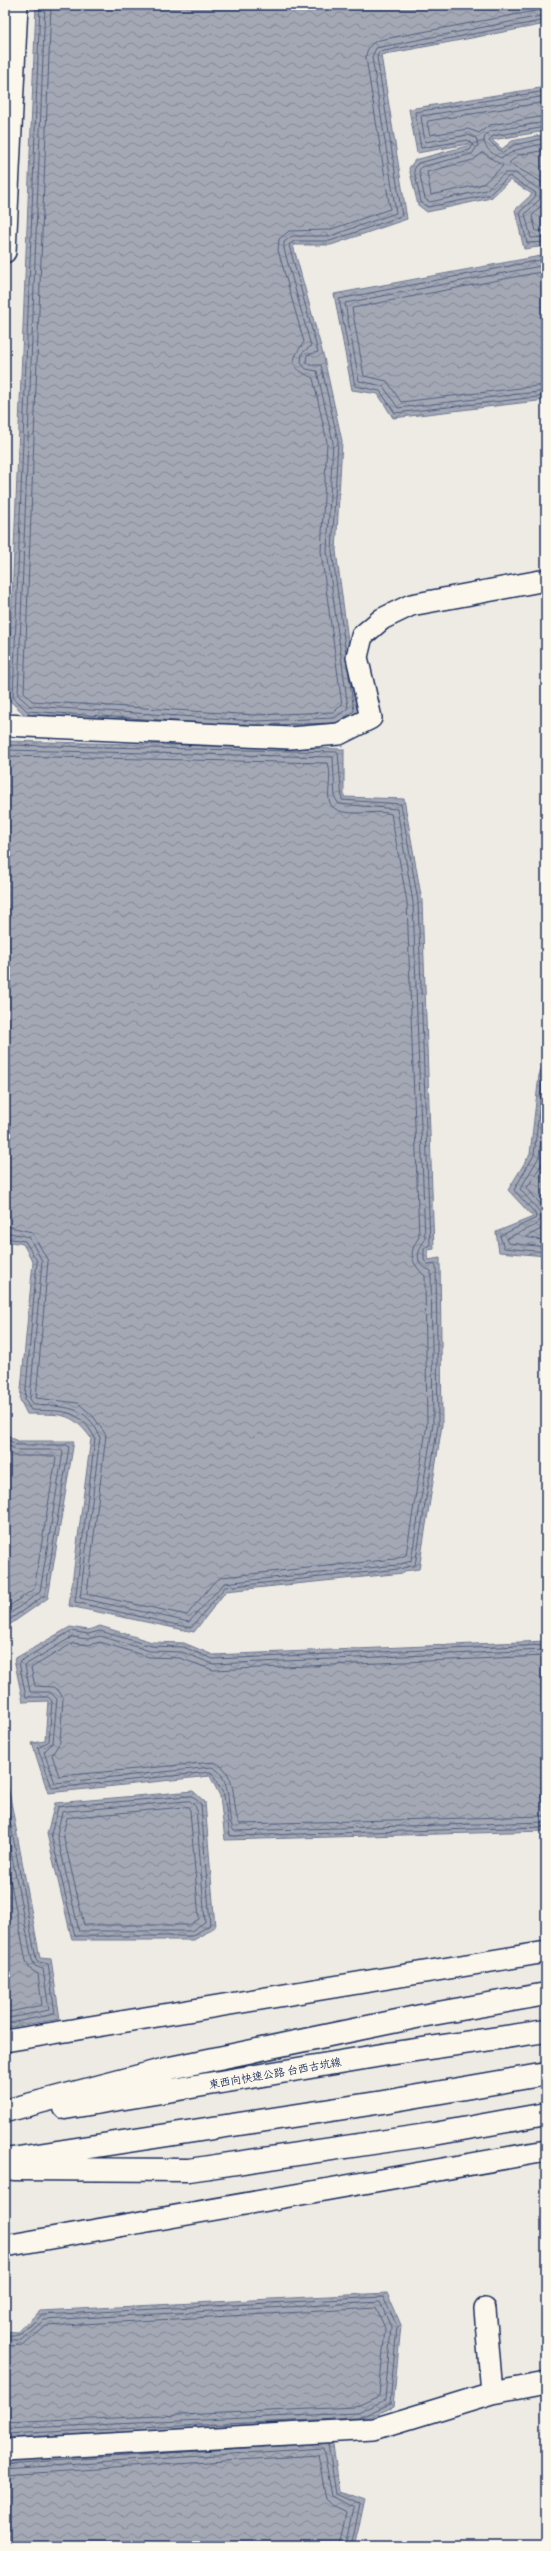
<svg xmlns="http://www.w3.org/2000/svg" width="551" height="2551" font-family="'Patrick Hand','LXGW WenKai TC',sans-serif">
<defs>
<pattern id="water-waves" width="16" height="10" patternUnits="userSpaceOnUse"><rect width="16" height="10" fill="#a3a8b4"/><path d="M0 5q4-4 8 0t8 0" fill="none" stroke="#848996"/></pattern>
</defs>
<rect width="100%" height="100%" fill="#eeebe4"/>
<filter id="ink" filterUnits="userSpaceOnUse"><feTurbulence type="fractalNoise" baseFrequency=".025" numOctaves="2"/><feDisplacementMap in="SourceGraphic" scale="8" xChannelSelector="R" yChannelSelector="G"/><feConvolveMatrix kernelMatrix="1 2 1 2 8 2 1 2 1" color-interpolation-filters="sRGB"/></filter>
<g filter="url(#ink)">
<path fill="url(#water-waves)" stroke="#6d7892" d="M36 5H546V24L381 55 407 219 331 245H293L324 358 342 441 336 551 358 714 338 726 255 730 25 715 8 699Z
M546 87V131L492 140 502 149 512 141 546 134V246L524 249 515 210 532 194 510 180 491 198 427 212 418 205 409 168 415 160 485 141 417 153 409 109Z
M546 255V400L393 418 378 394 352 390 334 294Z
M5 741 344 749V797L404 799 422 901 434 1249 428 1250V1260L440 1258 442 1425 419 1569 404 1571 403 1573 226 1591 194 1632 69 1606 91 1438C70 1410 60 1415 27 1414L20 1400 33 1262 23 1244 5 1241Z
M546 1058V1256L499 1252 496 1232 533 1217 508 1190 530 1154 539 1075Z
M5 1433 17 1441H74L48 1598 5 1628Z
M100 1626 152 1642 184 1643 213 1655 546 1641V1831L225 1840 220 1796 210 1776 48 1793 32 1743 45 1741 48 1701 23 1702 14 1659 70 1627 88 1630Z
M6 1775 40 1958 51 1959 60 2019 5 2028Z
M193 1791 205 1802 215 1927 194 1940H72L47 1834 55 1803Z
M387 2293 401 2325 393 2407 359 2422 5 2438V2331L17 2332 40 2311Z
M332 2438 340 2492 365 2501 354 2546H5V2460Z"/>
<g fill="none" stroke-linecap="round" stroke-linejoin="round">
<path stroke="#515f80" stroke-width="1" d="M40 5 13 697 27 711 204 723
M45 5 18 695 30 706 255 721 335 718 348 708 327 551 333 442 317 371 306 369 301 363 302 353 311 346 284 249V242L292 236H330L396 213 372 57 376 48 546 15
M51 5 24 692 32 701 255 715 333 712 342 705 321 552 327 442 313 378C289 367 290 362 304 342L278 250 279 239 289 231 329 230 390 209 366 58C366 49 371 43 379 40L546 9
M546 91 415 112 421 148 468 140 473 145 470 150 418 163 414 170 421 202 428 207 489 195 509 176 536 193 535 197 520 212 527 243 546 242
M546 96 421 116 425 142 468 135 476 138 478 145 472 154 421 167 419 171 425 199 430 202 486 190 505 173H515L540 190V199L525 214 531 238 546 237
M546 102 428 121 427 123 430 135 468 129 479 133 490 125 546 116
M546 122 491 131C475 139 490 155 502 158L516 150 546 143
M546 127 493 136 489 141 503 153 514 145 546 138
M546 150 518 155 509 163 540 181 546 189
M483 153 503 166 483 184 431 195 427 172 473 160Z
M546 200 532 216 536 231H546
M546 259 339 299 355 386 380 391 395 413 546 396
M546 265 345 303 359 381 383 386 398 408 546 391
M546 271 352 308 364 376 387 381 401 402 546 385
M346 654 332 551 338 441 321 365H310L306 362 307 355 318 352 289 245 294 241H330L402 216 377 57 379 52 546 20
M340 721 354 711 348 668
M266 725 336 723
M5 745 338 752 342 800 401 804 418 901 430 1244 424 1249V1260L427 1264 436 1265 438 1425 415 1565 399 1569 225 1587 191 1628 75 1602 95 1438C78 1406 61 1412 31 1410L25 1400 37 1261 25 1241 5 1238
M5 750 333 757 335 798 339 804 397 809 413 902 425 1240C420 1246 414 1260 423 1267 426 1269 429 1269 431 1271L433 1424 411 1561 397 1565 224 1583 189 1622 80 1598 100 1437C87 1404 63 1407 34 1405L30 1399 42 1261 29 1237 5 1232
M5 756 327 763C333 771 327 790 329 800 334 822 376 808 391 814L407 902 419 1237C407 1255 412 1263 425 1276L427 1424 406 1555 395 1559 222 1577 214 1582 187 1615 87 1594 106 1435 93 1416 78 1403 36 1398 48 1261 32 1232 5 1226
M546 1068 543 1076 534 1155 514 1190 535 1213 536 1218 500 1236 504 1248 546 1252
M546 1096 539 1157 520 1189 539 1211 541 1219 536 1225 506 1239 508 1243 546 1247
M546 1149 543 1162 527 1188 546 1211
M546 1222 541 1229 526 1237 546 1241
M5 1438 17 1445H67L69 1447 45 1595 5 1623
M5 1443 16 1450H61L63 1452 40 1592 5 1617
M5 1451 15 1456H54L56 1458 34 1589 5 1609
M546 1645 213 1659 183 1647 151 1646 100 1631 88 1634 71 1631 19 1662 26 1697H48L52 1701 49 1741 38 1748 52 1788 211 1772 224 1795 230 1836 546 1827
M546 1650 213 1664 182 1652 150 1651 100 1636 88 1639 72 1637 25 1665 30 1692H50L57 1699 53 1742 44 1752 55 1783 212 1767C235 1777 225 1820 234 1831L546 1822
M546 1656 213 1670 180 1658 149 1657 100 1642 88 1645 73 1643 31 1668 35 1686 53 1687 59 1691 63 1698 60 1742 52 1755 59 1776 214 1762C240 1771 231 1814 240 1824L546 1816
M5 1794 36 1959 39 1962 48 1964 55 2014 5 2024
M192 1796 201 1804 210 1925 192 1936H75L51 1834 58 1807Z
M190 1801 196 1807 205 1922 191 1931H79L57 1834 62 1812Z
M188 1807 190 1810 199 1919 189 1925H84L63 1834 67 1818Z
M5 1821 32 1960 35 1966 43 1969 49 2010 5 2019
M5 1853 26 1961 30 1969 38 1974 42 2005 5 2013
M5 2335H19L42 2315 383 2297 397 2326 390 2404 358 2418 5 2434
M5 2340H21L44 2320 380 2302 391 2327 385 2400 357 2413 5 2429
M5 2346 24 2345 46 2326 376 2308 385 2328 379 2396 355 2407 5 2423
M328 2443 336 2494 360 2505 351 2546
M5 2464 290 2445
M5 2469 323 2448 332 2496 354 2508 346 2546
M5 2475 318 2455 326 2499 332 2505 347 2512 340 2546"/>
<g stroke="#1b2f5e" stroke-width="24">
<path id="minor" d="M5 252 17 5
M5 725 290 738 339 734 371 718 357 657 362 636 382 619 411 605 546 580
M5 2041 546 1952
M5 2246 546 2151
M485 2309 492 2393
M5 2450 374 2429 492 2393 546 2383"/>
</g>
<g stroke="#1b2f5e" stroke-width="25">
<path id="highway" d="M65 2108 388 2054 546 2031
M5 2111 170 2068 421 2016 546 1994
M5 2160 383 2102 546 2074
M14 2169 189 2170 434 2134 546 2114"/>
</g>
<use href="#minor" stroke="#fbf7ec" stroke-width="21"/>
<use href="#highway" stroke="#fbf7ec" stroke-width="22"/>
</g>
</g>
<g text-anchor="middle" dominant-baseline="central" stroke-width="4" stroke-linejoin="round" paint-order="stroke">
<g font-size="11" fill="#1b2f5e" stroke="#fbf7ec">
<text transform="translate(275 2073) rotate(-10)">東西向快速公路 台西古坑線</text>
</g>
</g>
<rect width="551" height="2551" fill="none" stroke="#fbf7ec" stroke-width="20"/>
<rect x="10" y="10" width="531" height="2531" fill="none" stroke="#1b2f5e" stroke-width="1.5" filter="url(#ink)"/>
</svg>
